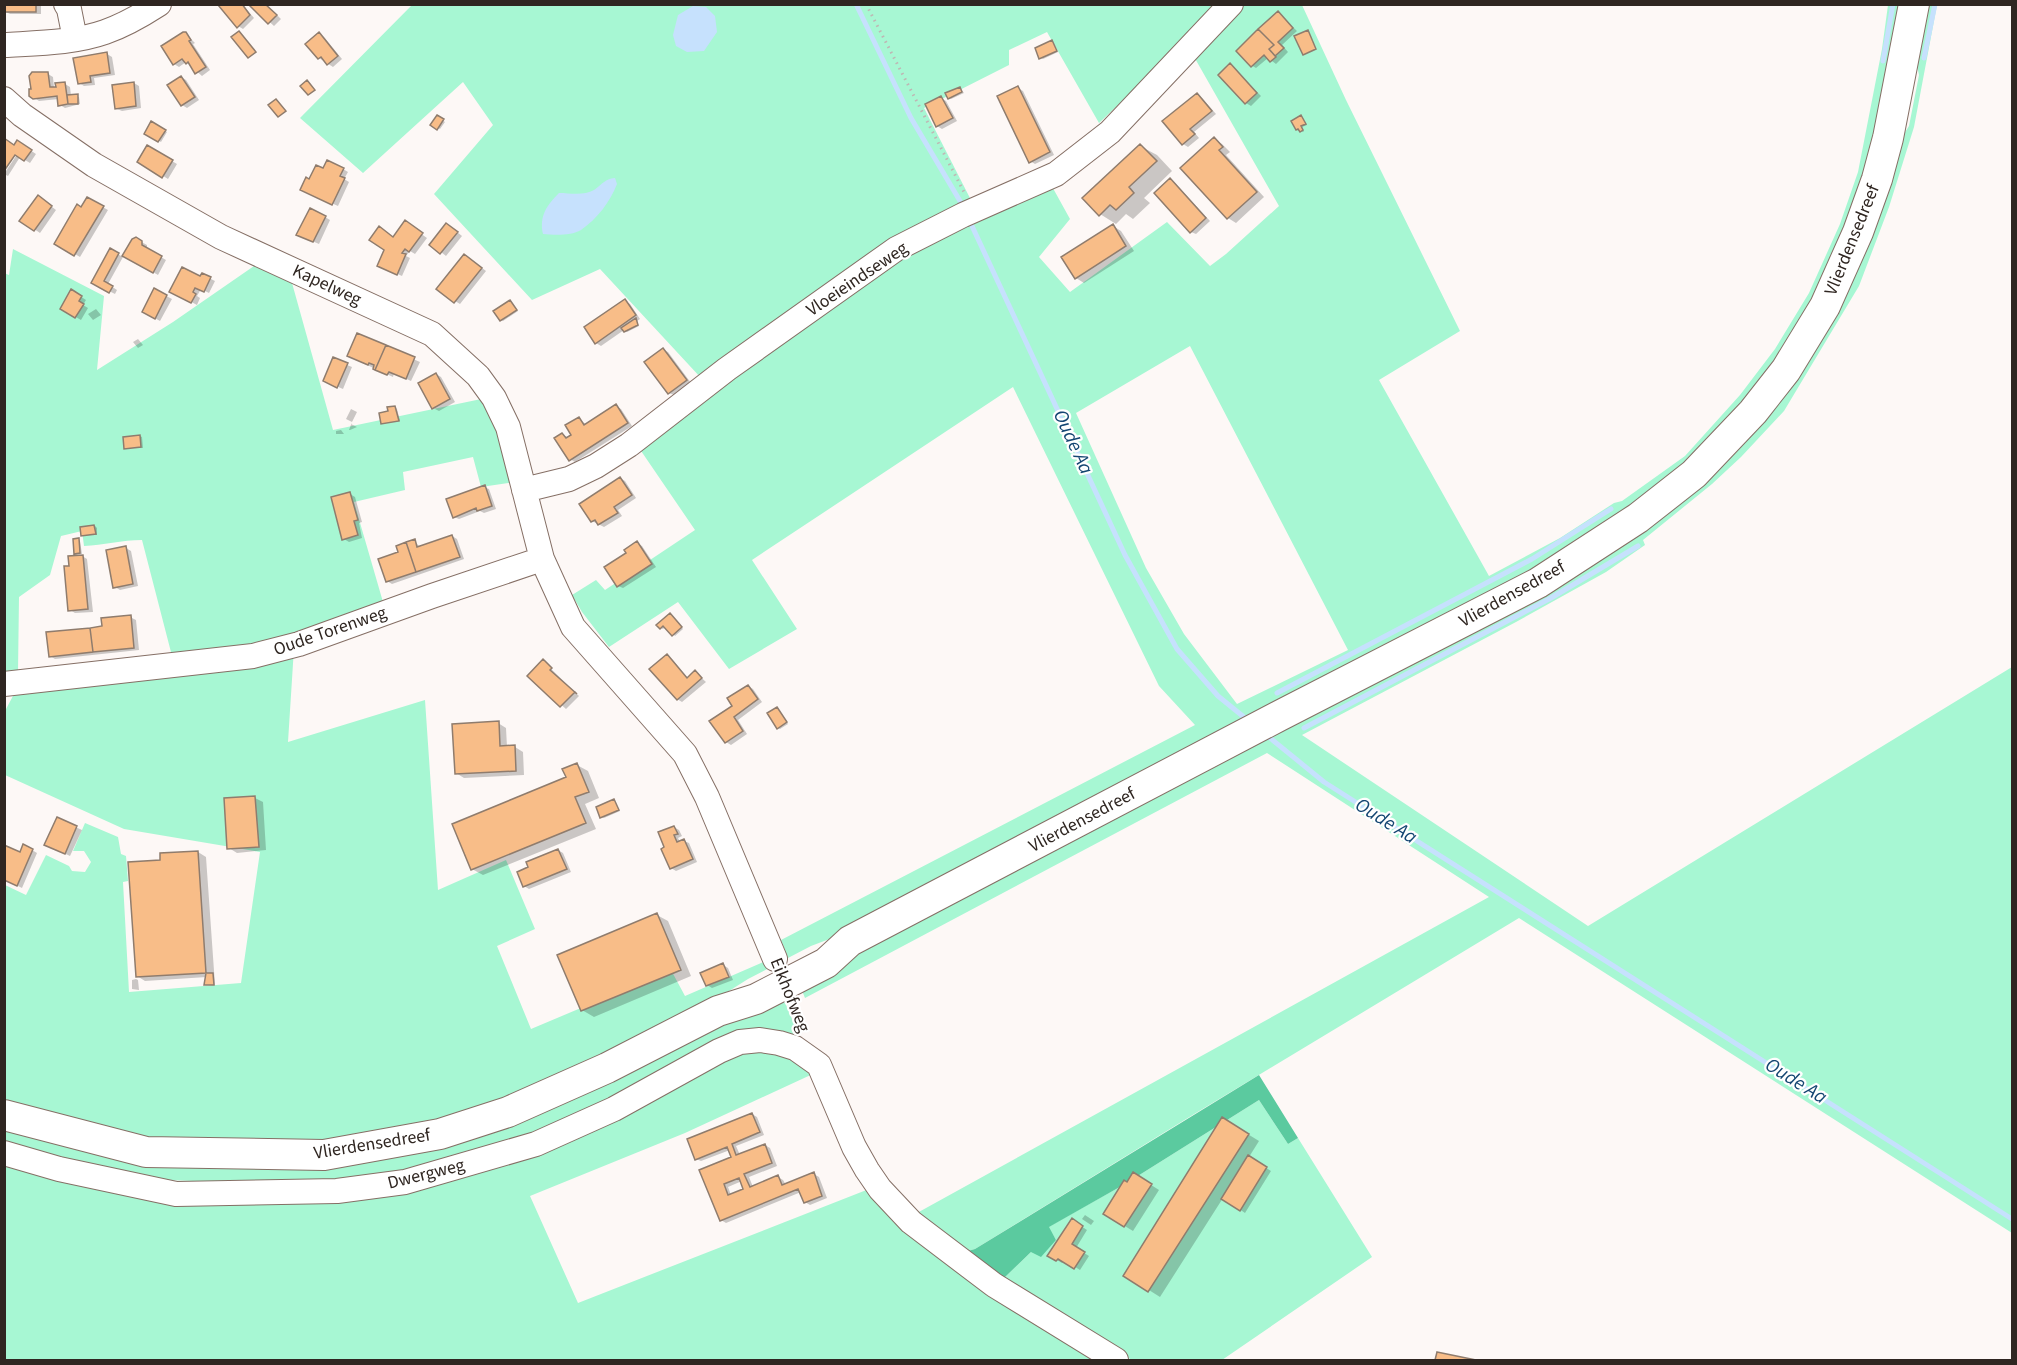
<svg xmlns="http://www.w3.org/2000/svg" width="2017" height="1365" font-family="'Source Sans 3',sans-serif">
<rect width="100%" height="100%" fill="#fdf8f6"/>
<path fill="#a7f7d3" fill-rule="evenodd" d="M1245 4 1302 5 1346 100 1460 331 1379 380 1489 576 1560 538 1614 503 1622 501 1685 456 1740 395 1775 349 1809 293 1840 224 1858 172 1882 49 1888 5H1904L1882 121 1827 286 1726 431 1575 550 840 935 811 946 788 958 781 940 1195 725 1159 686 1013 387 752 560 797 629 729 669 678 602 609 647 582 612 572 595 596 580 605 590 695 530 637 445 903 255 1049 181 1070 219 1039 257 1070 292 1167 222 1210 266 1226 254 1279 206 1193 55ZM1190 346 1348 650 1237 704 1184 634 1146 568 1076 413Z
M412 5H1219L1183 43 1099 123 1047 32 1009 50V65L924 108 973 204 701 378 600 269 532 300 434 194 493 125 463 82 363 173 300 118Z
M1922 5H1937L1914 127 1889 207 1859 286 1784 411 1741 457 1712 484 1643 540 1645 545 1606 572 1516 622 1302 735 1588 926 2012 667V1233L1519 918 1191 1116 975 1249 968 1251 917 1213 1489 897 1267 753 805 998 799 983 1545 586 1744 438 1895 148 1909 126 1919 75 1914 53Z
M13 249 104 296 97 370 173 322 254 266 292 283 333 430 486 398 516 482 481 487 473 457 403 472 405 490 354 502 383 602 330 622 257 646 172 656 142 540C122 540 103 545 84 546L82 531 61 536 50 575 19 597 18 672 5 674 4 273 9 275Z
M294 648 288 742 425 700 438 890 506 860 535 929 497 946 531 1029 671 970 685 996 768 960 771 967 748 979 718 998 544 1086 437 1121 342 1139 284 1143 144 1137 5 1105V885L26 895 46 855 69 866 72 871 85 872 91 862 84 851H73L85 823 118 837 121 854 126 856 128 881 123 882 129 992 241 983 260 852 124 829 5 775V711L14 694Z
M781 993 806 1052 796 1045 689 1063 507 1144 379 1176 291 1182 235 1183 150 1179 5 1145V1124L81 1144 390 1150Z
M772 1049 815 1073 685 1133 530 1196 578 1303 869 1189 1101 1360H5V1161L104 1187 429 1184 730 1055Z
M1259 1100 1288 1144 1298 1138 1372 1257 1222 1360H1132L1101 1343 1004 1278 1031 1252 1056 1240 1048 1227 1125 1184Z"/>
<path fill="#5bca9f" d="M1259 1075 1298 1138 1288 1144 1259 1100 1125 1184 1049 1227 1056 1240 1041 1257 1031 1252 1004 1278 968 1251 975 1249Z"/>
<path fill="#c6e1fd" d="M693 6 706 7 715 16 717 32 704 51 687 52 676 46 673 35 678 15Z
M615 178 617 184C610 202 597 219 581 230 571 236 554 235 543 234 539 216 547 205 559 193 570 193 584 196 594 190 603 184 604 179 615 178Z"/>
<path fill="#0003" fill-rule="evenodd" d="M4 4H41V14H10L6 12V26H4Z
M242 4 254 18 243 29 238 26 220 5Z
M250 4H266L281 19 274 26Z
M1278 13 1297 31 1282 45 1288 52 1276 64 1268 58 1256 68 1251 65Z
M186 34 195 43 193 44 210 70 202 76 186 62 179 67 174 64Z
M319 34 324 37 342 59 333 67 319 58 307 45Z
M1052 42 1058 52 1043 59 1041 58Z
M107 54 112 57 115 75 94 78 95 85 84 86 79 83Z
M1230 65 1261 96 1251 106 1246 103Z
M48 74 53 77 54 88 65 84 70 87 71 96 79 97 80 104 65 108 60 105 59 99 39 101 33 97Z
M181 77 186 80 199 100 187 108 182 105Z
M134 83 139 86 141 108 122 111 117 109Z
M960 88 964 93 951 99 949 98Z
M1018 88 1023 91 1054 155 1035 164 1030 161Z
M1197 95 1202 98 1216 114 1194 132 1199 138 1188 147 1183 144Z
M941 98 946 101 957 121 942 129 937 126Z
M1301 116 1307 125 1302 127 1304 131 1303 132 1297 129Z
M438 117 445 122 440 129 432 125Z
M152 123 167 132 161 142 146 133Z
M1214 139 1222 144 1230 152 1226 155 1264 197 1236 223 1228 218 1182 168Z
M18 142 36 154 30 163 20 157 8 176 4 174 20 150 15 146Z
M1140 146 1157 155 1172 171 1144 198 1150 203 1133 219 1126 214 1116 224 1100 214Z
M148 147 177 164 168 179 139 161Z
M343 169 348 172 344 179 349 182 338 206 307 192 310 181 324 170Z
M1170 180 1175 183 1210 221 1196 234 1191 232Z
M88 199 108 210 80 257 56 243Z
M43 200 56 210 40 233 21 220Z
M325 217 330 220 319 244 303 237Z
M410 226 427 238 415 254 410 251 406 256 410 258 402 276 384 268 394 238Z
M1113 226 1121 231 1134 251 1084 283 1076 278Z
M452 228 462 236 446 256 431 244Z
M136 239 147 245V249L166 260 158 275 124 255Z
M110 250 123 257 108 284 117 290 115 294 93 283Z
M465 255 486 271 460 304 455 301Z
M203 275 215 281 209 293 201 289 197 296 200 298 197 305 171 291 201 278Z
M155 290 172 299 160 321 144 312Z
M72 291 86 300 83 305 88 308 81 320 62 309Z
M510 301 518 311 503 321 501 320Z
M625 301 630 304 640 319 637 321 639 326 627 332 624 330 601 346 596 343Z
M96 309 101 315 93 320 88 314Z
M358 335 420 362 411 381 394 373 393 377 354 359Z
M138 339 143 345 138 348 133 342Z
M663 350 668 352 691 383 674 395 669 393Z
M347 365 352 367 343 389 329 383Z
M436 374 441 377 455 402 439 411 433 408Z
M616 406 621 409 632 426 575 462 570 459 562 434 567 437 573 435 579 419 587 425Z
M395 407 397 409 400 421 382 423Z
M351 409 357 412 351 424 357 427 350 430H349L352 422 346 419Z
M341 430 344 434H336V431Z
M140 436 142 437 143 448H125Z
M620 478 625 481 636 498 618 510 622 516 604 527 592 521Z
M484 487 489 489 496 509 484 513 480 511 459 519 454 517Z
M350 494 355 497 362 522 359 523 362 538 349 542 344 539Z
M95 526 97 528V535H82L81 528Z
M452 536 457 539 464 559 392 584 387 581 400 553 414 541 420 547Z
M79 540 80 541 82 554H79L87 559 93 612 75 613 70 610 71 567 82 556 76 553Z
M637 543 642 546 656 567 623 588 618 586 628 554Z
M126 548 131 551 138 586 120 590 115 587Z
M672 616 683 629 675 636 666 626 663 629 661 628Z
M130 617 136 620 139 650 55 659 50 656 103 628Z
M667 656 672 659 688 678 695 672 706 682 682 702 677 699Z
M543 661 579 696 566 709 529 676Z
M748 686 753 689 762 702 738 720 747 734 731 745 726 742 734 706Z
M777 708 788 724 780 729 778 728Z
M498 723 506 728 507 747H515L523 752 524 775 464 778 456 773Z
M577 765 588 771 599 798 585 804 596 829 483 875 472 869 568 778Z
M255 798 263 802 266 850 237 853 229 848Z
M614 801 620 811 604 818 602 817Z
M58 819 82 830 70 856 51 847Z
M674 827 679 830 682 836 678 838 680 842 684 841 689 843 697 862 676 871 671 868Z
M32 850 37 853 22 888 4 879 20 854Z
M558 850 563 853 571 872 529 889 524 886Z
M198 852 206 857 215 985 206 984 207 977 145 981 137 976 161 861Z
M657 915 668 921 691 976 594 1017 582 1010Z
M723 965 728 968 733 980 712 988 707 985Z
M136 979 138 980 139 990 132 989V980Z
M752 1114 757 1117 764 1135 736 1146 740 1155 765 1145 770 1148 777 1166 749 1177 753 1187 778 1177 783 1180 786 1185 814 1174 819 1177 827 1198 810 1205 805 1202 801 1192 726 1223 721 1220 701 1171 733 1158 730 1150 701 1161 696 1159ZM742 1181 745 1190 731 1195 728 1187Z
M1233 1125 1259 1141 1249 1157 1271 1171 1245 1213 1223 1198 1160 1297 1125 1275Z
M1134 1174 1159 1190 1133 1231 1105 1214Z
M1085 1215 1094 1221 1091 1225 1082 1219Z
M1072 1220 1087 1230 1076 1248 1089 1256 1080 1270 1064 1260 1062 1263 1049 1255Z"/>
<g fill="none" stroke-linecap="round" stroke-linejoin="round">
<path stroke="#c6e1fd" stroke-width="5" d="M856 4 911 118 960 201
M1924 58 1935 4
M1883 61 1893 4
M972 226 1125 555 1177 649 1218 696 1250 722
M1277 693 1532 559 1611 509
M1304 728 1551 598 1638 546
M1264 733 1324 782 2012 1219"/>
</g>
<path fill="#f8bd88" stroke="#8f7c6d" stroke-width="1.5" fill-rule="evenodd" d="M4 4H36V12H4Z
M242 4 250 15 237 28 218 5Z
M248 4H265L277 15 268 24Z
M1278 11 1293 28 1278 42 1284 48 1275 56 1269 49 1274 45 1258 29Z
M1258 29 1274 45 1269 49 1276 57 1270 62 1264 55 1251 67 1236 51Z
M1308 30 1316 49 1303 55 1294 36Z
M239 31 256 52 248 58 231 37Z
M183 32H186L191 40 189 41 206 67 195 74 188 62 186 64 182 59 173 65 161 46Z
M319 32 338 56 327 65 321 57 318 59 305 44Z
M1052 40 1057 51 1039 59 1035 48Z
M107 52 110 73 90 76 91 82 78 84 73 58Z
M1230 63 1257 93 1245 104 1218 75Z
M32 72H48L50 87H56L55 83 65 82 68 104 58 106 57 96 33 99 29 96V89H31L29 76Z
M181 76 195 97 181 106 167 85Z
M307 80 315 90 308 95 300 86Z
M134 82 136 106 115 109 112 85Z
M1018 86 1050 152 1029 163 997 96Z
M960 87 962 92 948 99 945 93Z
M1197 93 1212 111 1190 129 1195 134 1182 145 1162 121Z
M78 94V104H68L67 95Z
M941 96 953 118 936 127 925 104Z
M276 99 286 111 278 117 268 105Z
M437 115 444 119 437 130 430 125Z
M1301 115 1306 124 1301 126 1303 130 1300 132 1298 129 1296 130 1291 121Z
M151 121 166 130 158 142 144 134Z
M1214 137 1223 147 1219 150 1257 192 1227 219 1180 168Z
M4 138 14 145 17 140 32 150 24 161 15 155 4 171Z
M1140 144 1157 161 1129 187 1134 193 1116 210 1110 205 1099 216 1082 198Z
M147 145 173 160 162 178 137 162Z
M327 160 344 168 340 176 345 178 332 205 300 190 306 177 309 179 316 165 323 168Z
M1170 178 1206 218 1190 233 1154 193Z
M38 195 52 206 34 231 19 221Z
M87 197 104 206 74 256 54 244 77 204 81 207Z
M310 208 326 216 313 242 296 235Z
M405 220 423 233 409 252 405 249 402 253 406 254 397 275 377 266 384 250 369 240 379 226 393 237Z
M446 223 458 232 440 254 429 245Z
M1113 224 1126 246 1075 279 1061 257Z
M136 237 142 241V245L162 256 153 273 122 256 132 239Z
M110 248 119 253 104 281 113 286 109 293 91 283Z
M464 254 482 268 454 303 436 289Z
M182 267 200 276 202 273 211 277 204 292 195 288 193 292 196 294 191 303 169 292Z
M154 288 167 295 155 319 142 312Z
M71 289 82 296 79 301 84 304 75 318 60 309Z
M625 299 636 315 595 344 584 327Z
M510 300 517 310 500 321 493 311Z
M636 318 638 325 624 332 621 328Z
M357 333 386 345 375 370 373 369 374 365 369 363 368 365 347 356Z
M386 345 415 357 406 379 389 372 387 375 375 370Z
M663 348 687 380 668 394 644 362Z
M333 357 348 363 337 388 323 381Z
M436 373 450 399 432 409 418 383Z
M616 404 628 423 569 461 554 438 562 433 566 438 571 435 565 425 579 417 584 425Z
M395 406 399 421 381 424 379 413 388 411 387 407Z
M140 435 141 447 124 449 123 437Z
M620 477 632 495 614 507 618 513 598 525 595 520 591 522 579 504Z
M485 485 492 506 477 511 476 508 453 518 446 499Z
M350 492 358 520 354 521 358 535 342 540 331 497Z
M94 525 96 534 81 536 80 527Z
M452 535 460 557 416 572 406 542 415 539 417 547Z
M79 538 80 553 74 554 73 539Z
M637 541 652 564 617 587 604 567 626 553 624 550Z
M406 542 416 572 386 582 378 559 398 552 396 546Z
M126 546 133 584 113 588 106 550Z
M83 555 88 609 68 611 64 566H69L68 556Z
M670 613 682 627 672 636 663 626 660 629 656 625Z
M131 615 134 648 93 652 90 628 102 626 101 618Z
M90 628 93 652 49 657 46 632Z
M667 654 687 678 695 670 702 678 677 700 649 669Z
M543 659 552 668 550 670 577 694 575 692 560 707 527 676Z
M748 685 758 699 734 717 743 731 725 743 709 721 732 706 727 698Z
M777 707 787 722 777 729 767 713Z
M499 721 500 746 515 745 516 771 455 774 452 724Z
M577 763 589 792 575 797 586 823 471 870 452 824 566 777 562 769Z
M255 796 259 847 227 849 224 798Z
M614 799 619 810 600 818 596 807Z
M57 817 77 826 65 854 44 845Z
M674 826 678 834 674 835 677 842 684 839 693 859 670 869 661 849 664 847 658 832Z
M23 844 33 849 17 886 4 880V845L20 852Z
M558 849 567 869 523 887 517 872 528 867 526 862Z
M198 851 206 973 136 977 128 862 160 860V853Z
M657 913 681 970 581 1011 557 955Z
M723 963 729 977 706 986 700 973Z
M206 973H213L214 985H204Z
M752 1113 760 1132 732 1144 736 1155 765 1144 772 1163 744 1174 750 1187 778 1175 782 1185 814 1172 822 1196 804 1203 798 1189 720 1221 699 1170 731 1157 727 1147 695 1160 687 1139ZM739 1178 743 1189 728 1195 724 1184Z
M1222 1117 1249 1134 1148 1292 1123 1276Z
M1248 1155 1267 1167 1240 1211 1221 1199Z
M1133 1172 1152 1184 1124 1227 1103 1214 1124 1180 1127 1182Z
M1072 1218 1083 1226 1072 1244 1085 1252 1074 1269 1058 1259 1056 1261 1047 1256Z
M1437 1352 1476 1360H1435Z"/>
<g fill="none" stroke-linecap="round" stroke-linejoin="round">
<g stroke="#856f65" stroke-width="26">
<path id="minor" d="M66 4 69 9 75 39
M4 45C38 43 74 43 105 32 125 25 142 15 159 4
M4 99 22 115 94 165 221 237 432 334 478 376 494 398 508 427 542 559 573 627 685 754 707 797 775 959
M524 490 569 479 596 466 629 445 727 369 896 249 963 215 1056 174 1110 132 1231 4
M4 684 253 656 299 644 432 596 542 559
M4 1153 59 1169 176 1194 337 1191 405 1182 536 1144 614 1109 719 1051 740 1042 760 1040 779 1043 795 1048 819 1065 854 1147 867 1170 880 1189 911 1222 994 1285 1116 1360"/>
</g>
<g stroke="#856f65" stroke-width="32">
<path id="major" d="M4 1115 146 1152 324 1155 440 1134 508 1112 607 1068 718 1011 756 999 826 963 850 941 1279 716 1538 583 1638 518 1694 474 1753 412 1786 370 1825 306 1858 232 1877 179 1888 138 1914 4"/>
</g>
<path stroke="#beb7b4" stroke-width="3" stroke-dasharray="1.5 4.5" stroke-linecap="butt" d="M866 4 965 194
M795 1006 805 1030"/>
<use href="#minor" stroke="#fff" stroke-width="24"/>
<use href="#major" stroke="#fff" stroke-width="30"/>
</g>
<g text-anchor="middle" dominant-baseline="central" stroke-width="4.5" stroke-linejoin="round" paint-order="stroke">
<g font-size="18" fill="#2f2621" stroke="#fff">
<text transform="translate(1852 240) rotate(-68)">Vlierdensedreef</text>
<text transform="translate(857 279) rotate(-34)">Vloeieindseweg</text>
<text transform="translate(327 285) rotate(25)">Kapelweg</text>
<text transform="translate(1512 594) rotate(-29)">Vlierdensedreef</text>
<text transform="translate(330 631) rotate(-19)">Oude Torenweg</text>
<text transform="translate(1082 820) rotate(-28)">Vlierdensedreef</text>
<text transform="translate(790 995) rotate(68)">Eikhofweg</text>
<text transform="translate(372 1144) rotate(-9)">Vlierdensedreef</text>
<text transform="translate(426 1174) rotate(-14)">Dwergweg</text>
</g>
<g font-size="20" font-style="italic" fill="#144672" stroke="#fff">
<text transform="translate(1073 442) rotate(65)">Oude Aa</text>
<text transform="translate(1386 821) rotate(32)">Oude Aa</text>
<text transform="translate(1796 1081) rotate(32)">Oude Aa</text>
</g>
</g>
<rect width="2017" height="1365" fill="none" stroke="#2f2621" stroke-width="12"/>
</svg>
